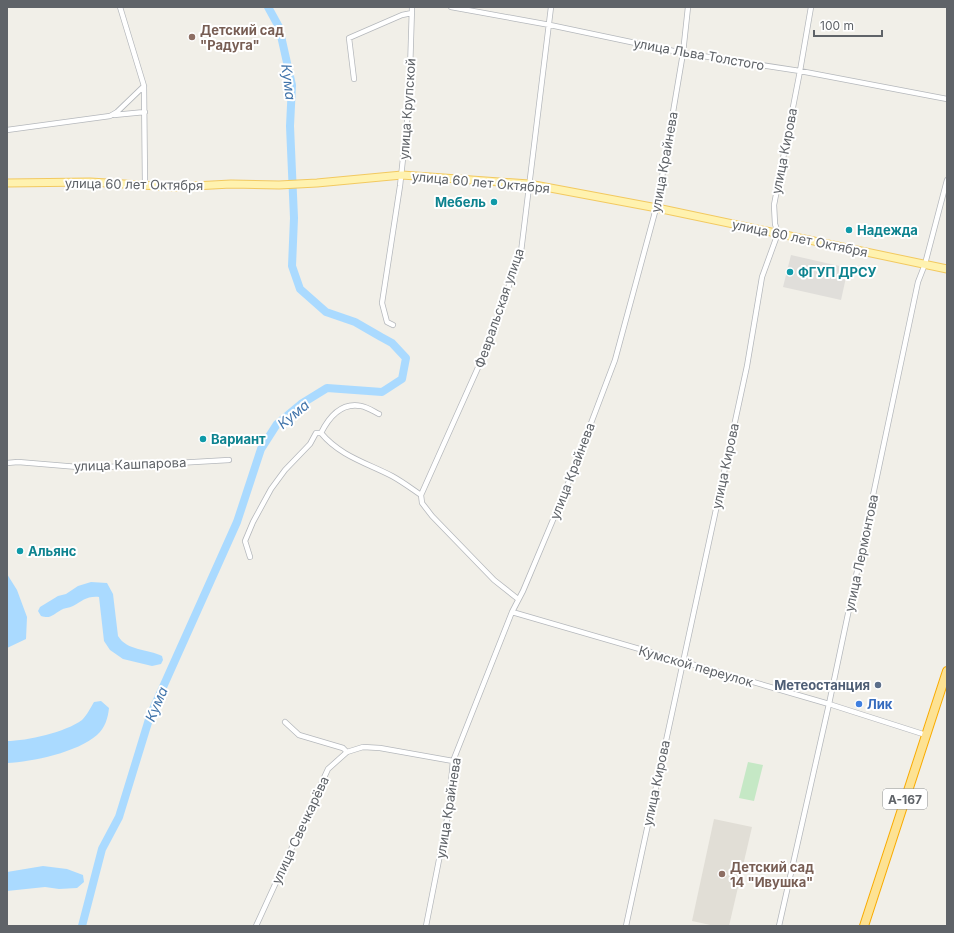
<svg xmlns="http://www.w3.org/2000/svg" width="954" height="933" font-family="Inter,sans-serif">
<rect width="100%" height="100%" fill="#f1efe8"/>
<path fill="#e0deda" d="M791 255 848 268 841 300 783 287Z"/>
<path fill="#e1ded6" d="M714 819 752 827 729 926H715L692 921Z"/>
<path fill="#c5e8c5" d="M748 762 763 765 754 801 739 798Z"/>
<path fill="#aadaff" d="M7 574 17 590 27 617 26 639 7 648Z
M91 582 107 583 113 594 118 636C127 651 148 649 162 656L163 660 161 664 152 666 123 659 110 650 104 641 99 597C86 596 83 601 73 606 69 608 64 608 61 610 52 615 51 619 41 616L38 611 40 607 58 596 66 594 78 586Z
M101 701 109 708C108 718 105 728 97 735 78 752 32 762 7 763V741C27 741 66 732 82 720 87 715 91 707 94 702Z
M43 866 67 869 83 875 84 882 77 888 59 889 45 887 7 891V872Z"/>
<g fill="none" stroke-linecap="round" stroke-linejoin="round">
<path stroke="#aadaff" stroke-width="8" d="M82 926 102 849 119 817 150 716 237 522 261 449 277 424 301 404 327 388 382 392 402 379 406 358 392 343 381 337 355 322 326 312 300 289 292 266 294 218 290 126 292 85 279 27 268 7"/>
<g stroke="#b5b8bc" stroke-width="6">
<path id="street" d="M120 7 144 86 145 185
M451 7 550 25 683 53 800 71 947 99
M354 79 349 38 402 15 412 13
M114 115 145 112
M7 130 110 116 117 112 144 86
M393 325 387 322 382 303 400 186 409 103 412 7
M321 433C340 456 367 463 392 476 403 482 412 489 421 495
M7 463 18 462 90 468 229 460
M250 557 245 541 253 522 271 489 285 470 310 444 316 433H321C329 417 341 402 361 406 367 407 373 411 379 414
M518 599 494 580 432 516 422 503 421 495 485 352 521 252 551 7
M512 612 829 704 926 735
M285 722 299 735 343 748 347 752
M256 926 328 769 347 752 363 747 380 748 453 761
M426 926 448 814 453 761 512 612 523 591 566 489 615 360 658 201 683 53 688 7
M626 926 747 366 762 277 778 233 775 224 774 205 800 71 811 7
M779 926 829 704 918 282 925 264 947 180"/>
</g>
<g stroke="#f2c960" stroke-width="9">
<path id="primary" d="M7 183 90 182 175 187 231 184 279 185 317 183 402 175 529 184 657 208 947 269"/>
</g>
<g stroke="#f9ab00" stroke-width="10">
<path id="highway" d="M864 926 947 671"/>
</g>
<use href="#street" stroke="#fff" stroke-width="4.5"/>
<use href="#primary" stroke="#fff2af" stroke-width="7"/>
<use href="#highway" stroke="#fde293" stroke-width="8"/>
</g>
<g fill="#8d6e63" stroke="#fff" stroke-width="1.5">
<circle cx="192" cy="37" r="4"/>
<circle cx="722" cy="874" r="4"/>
</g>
<g fill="#0f9aa8" stroke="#fff" stroke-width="1.5">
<circle cx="494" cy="202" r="4"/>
<circle cx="849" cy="230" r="4"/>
<circle cx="790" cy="272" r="4"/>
<circle cx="203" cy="439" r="4"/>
<circle cx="20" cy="551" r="4"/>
</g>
<circle fill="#5c6f8a" stroke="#fff" stroke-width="1.5" cx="878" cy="685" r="4"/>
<circle fill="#3f7fe0" stroke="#fff" stroke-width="1.5" cx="859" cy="704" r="4"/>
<g text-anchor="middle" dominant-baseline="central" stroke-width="4" stroke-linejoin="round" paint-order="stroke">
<rect fill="#fff" stroke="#8f9295" stroke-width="1" x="883" y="789" width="44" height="20" rx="3"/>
<g font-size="12" font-weight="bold" fill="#5f6368">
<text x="905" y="799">А-167</text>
</g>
<g font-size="13" font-weight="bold" fill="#785e54" stroke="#fff" text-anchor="start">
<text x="200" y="30">Детский сад<tspan x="200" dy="15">"Радуга"</tspan></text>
<text x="730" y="867">Детский сад<tspan x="730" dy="15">14 "Ивушка"</tspan></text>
</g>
<g font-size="13" fill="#5f6368" stroke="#fff">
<text transform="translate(699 54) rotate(10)">улица Льва Толстого</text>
<text transform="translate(407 109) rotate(-86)">улица Крупской</text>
<text transform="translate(784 151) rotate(-79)">улица Кирова</text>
<text transform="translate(664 162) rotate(-80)">улица Крайнева</text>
<text transform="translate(481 182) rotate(5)">улица 60 лет Октября</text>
<text transform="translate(134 184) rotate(1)">улица 60 лет Октября</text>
<text transform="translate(800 238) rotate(12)">улица 60 лет Октября</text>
<text transform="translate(499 308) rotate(-71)">Февральская улица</text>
<text transform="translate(130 464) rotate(-2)">улица Кашпарова</text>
<text transform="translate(725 466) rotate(-78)">улица Кирова</text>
<text transform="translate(572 471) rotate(-69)">улица Крайнева</text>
<text transform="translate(861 553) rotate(-78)">улица Лермонтова</text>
<text transform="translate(696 666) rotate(16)">Кумской переулок</text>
<text transform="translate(656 783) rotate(-78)">улица Кирова</text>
<text transform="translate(448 808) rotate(-81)">улица Крайнева</text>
<text transform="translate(300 830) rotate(-65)">улица Свечкарёва</text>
</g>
<g font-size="13" font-weight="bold" fill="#0d838f" stroke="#fff" text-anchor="start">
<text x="486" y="202" text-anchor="end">Мебель</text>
<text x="857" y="230">Надежда</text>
<text x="798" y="272">ФГУП ДРСУ</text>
<text x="211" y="439">Вариант</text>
<text x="28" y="551">Альянс</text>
</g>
<g font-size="13" font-weight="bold" fill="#4e5e75" stroke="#fff" text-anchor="end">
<text x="870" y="685">Метеостанция</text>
</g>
<g font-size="13" font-weight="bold" fill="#366cbe" stroke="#fff" text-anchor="start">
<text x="867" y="704">Лик</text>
</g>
<g font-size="14" font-style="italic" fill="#4174aa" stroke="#fff">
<text transform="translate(289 82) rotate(83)">Кума</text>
<text transform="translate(293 414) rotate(-40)">Кума</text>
<text transform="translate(156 704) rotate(-67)">Кума</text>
</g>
</g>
<rect width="954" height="933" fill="none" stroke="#5f6368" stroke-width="16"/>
<path d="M814 30v6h68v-6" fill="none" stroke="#5f6368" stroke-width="2"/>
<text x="820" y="30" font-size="12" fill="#5f6368" stroke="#ffffff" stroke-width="3" paint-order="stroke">100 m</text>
</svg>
